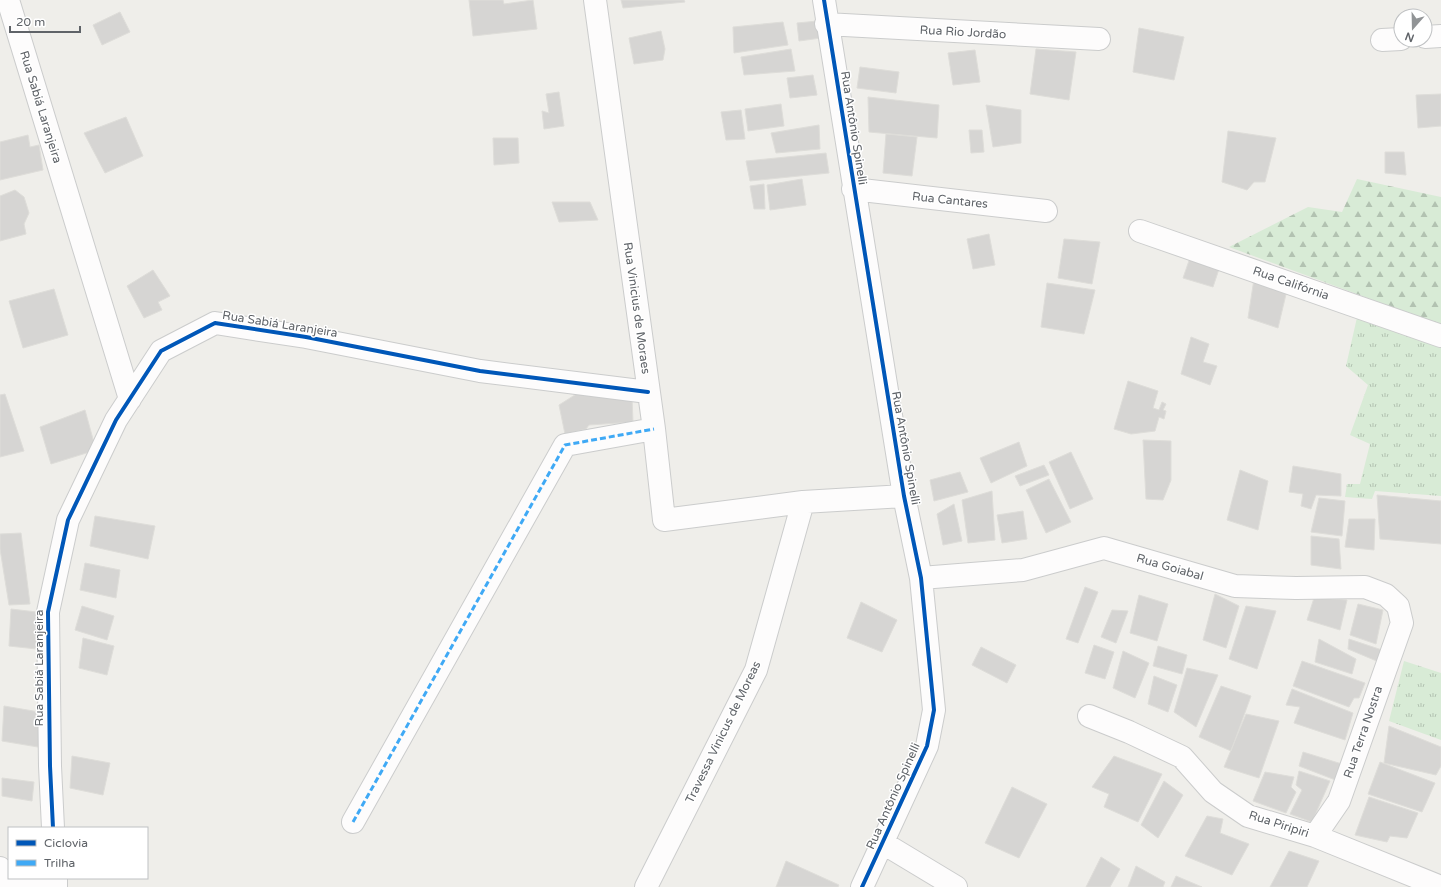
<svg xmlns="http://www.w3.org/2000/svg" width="1441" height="887" font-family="'Varela Round',sans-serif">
<defs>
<pattern id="grass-tufts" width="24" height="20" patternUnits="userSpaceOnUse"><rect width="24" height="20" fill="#d8ebd6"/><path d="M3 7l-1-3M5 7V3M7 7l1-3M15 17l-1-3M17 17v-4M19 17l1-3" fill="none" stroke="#b2c2b1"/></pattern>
<pattern id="forest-firs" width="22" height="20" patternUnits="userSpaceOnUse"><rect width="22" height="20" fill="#d8ebd6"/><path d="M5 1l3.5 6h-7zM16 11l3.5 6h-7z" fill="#b2c2b1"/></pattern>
</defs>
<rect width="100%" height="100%" fill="#efeeea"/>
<path fill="url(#grass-tufts)" d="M1358 313 1441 347V496L1375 491 1372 499 1345 497 1347 484H1360L1370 444 1350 435 1368 385 1346 366Z
M1404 661 1441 673V740L1389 721Z"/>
<path fill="url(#forest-firs)" d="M1357 179 1441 197V325L1229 247 1308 207 1342 212Z"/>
<path fill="#d6d5d3" stroke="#deddd9" d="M469 0H503L504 4 533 0 537 29 473 36Z
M621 0H684L685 2 623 8Z
M120 12 130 32 102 45 93 25Z
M818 21 821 38 799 41 797 23Z
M783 22 788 45 734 53 733 27Z
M1139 28 1184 37 1174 80 1133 72Z
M661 31 665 49 663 60 634 64 629 38Z
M791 49 795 71 744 75 741 57Z
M1036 49 1076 52 1069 100 1030 94Z
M975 50 980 82 953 85 948 53Z
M860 67 899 72 896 93 857 88Z
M813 75 817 95 790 98 787 78Z
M559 92 564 126 544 129 542 111 549 113 546 94Z
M1441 94V126L1418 128 1416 95Z
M868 97 939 105 937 138 869 132Z
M781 104 784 126 748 131 745 109Z
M986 105 1021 110V143L993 147Z
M741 110 745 139 726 140 721 112Z
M126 117 143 156 105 173 84 133Z
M819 125 820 149 776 153 771 133Z
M969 130H982L984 152 971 153Z
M1228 131 1276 138 1265 182H1254L1247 190 1222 182Z
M886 134 917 137 912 176 883 173Z
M28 135 30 147 39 145 43 170 0 180V142Z
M493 138H518L519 163 494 165Z
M1385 152H1404L1406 175 1385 173Z
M826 153 829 173 750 181 746 161Z
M802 179 806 205 770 210 767 185Z
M764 184 765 209H754L750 186Z
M15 190 24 197 29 213 24 224 26 234 0 241V196Z
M552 202H590L598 220 559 222Z
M989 234 995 265 973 269 967 239Z
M1064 239 1100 242 1092 284 1058 278Z
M1192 252 1221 263 1213 287 1183 278Z
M153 270 170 296 158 302 162 310 144 318 127 286Z
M1254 279 1287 290 1278 328 1248 318Z
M1047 283 1095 290 1084 334 1041 327Z
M54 289 68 335 23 348 9 301Z
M1191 337 1209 344 1203 362 1217 366 1210 385 1181 374Z
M1128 381 1158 391 1153 408 1159 410 1162 402 1166 404 1163 410 1166 411 1164 419 1159 417 1155 431 1131 434 1114 429Z
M578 393 632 398 633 422 589 425 586 429 565 434 559 405Z
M5 394 24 451 0 457V395Z
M85 410 96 450 51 464 40 427Z
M1143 440 1171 441V480L1163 500 1146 499Z
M1019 442 1027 466 991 483 980 458Z
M1071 452 1093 499 1070 509 1049 462Z
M1044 465 1049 475 1020 486 1015 476Z
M1293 466 1341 474V496L1316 495 1311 509 1301 506 1303 494 1289 492Z
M1240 470 1268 481 1258 530 1227 520Z
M960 472 968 492 934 501 930 480Z
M1049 479 1071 522 1046 533 1026 490Z
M992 491 995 540 968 543 962 500Z
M1377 495 1441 501V544L1380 539Z
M1319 498 1345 501 1342 536 1311 532Z
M954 504 962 541 943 545 937 514Z
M1023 511 1027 539 1002 543 997 515Z
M95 516 155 526 148 559 90 546Z
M1349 519H1375L1374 550 1345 547Z
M21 533 30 604 9 605 0 549V534Z
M1311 536 1339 539 1341 569 1311 565Z
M85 563 120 570 116 598 80 590Z
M1085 587 1098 592 1078 643 1066 639Z
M1215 594 1239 606 1226 648 1203 640Z
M1139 595 1168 604 1157 641 1130 633Z
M1314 598 1347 600 1340 630 1307 620Z
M861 602 897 620 882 652 847 638Z
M1358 604 1383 610 1376 644 1350 635Z
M82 606 114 616 107 640 75 630Z
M1246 606 1276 611 1257 669 1229 659Z
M11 609 45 613 46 650 9 646Z
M1112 610 1128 611 1116 643 1101 637Z
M83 638 114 646 107 675 79 668Z
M1319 639 1356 659 1352 674 1315 662Z
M1349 639 1382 650 1379 662 1348 649Z
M1094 645 1114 652 1105 679 1085 673Z
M1158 646 1187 655 1182 674 1153 666Z
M981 647 1016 665 1007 683 972 665Z
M1123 651 1149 663 1135 698 1113 688Z
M1302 661 1365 683 1359 698H1354L1349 707 1293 686Z
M1187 668 1218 675 1196 727 1174 712Z
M1154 676 1177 685 1168 712 1148 704Z
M1221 686 1251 696 1231 751 1199 737Z
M1292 689 1353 713 1345 740 1294 723 1300 707 1286 705Z
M4 706 45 713 38 747 2 741Z
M1246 714 1279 721 1259 778 1224 767Z
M1389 726 1441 747V766L1436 775 1384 763Z
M1303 752 1342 764 1338 781 1299 766Z
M72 756 110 763 103 795 70 788Z
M1114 756 1162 774 1138 822 1104 807 1109 794 1092 787Z
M1380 762 1435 783 1422 812 1368 794Z
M1299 771 1330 781 1312 822 1290 814 1302 790 1296 785Z
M1265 772 1294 777 1291 787 1296 792 1286 813 1253 801Z
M2 778 34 782 32 801 2 796Z
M1164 781 1183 795 1158 838 1141 825Z
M1012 787 1047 804 1019 858 985 843Z
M1369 797 1418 813 1407 838 1390 836 1387 842 1355 835Z
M1207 816 1223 819 1220 833 1249 844 1232 875 1185 856Z
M1289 851 1319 861 1307 887H1270Z
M1101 857 1120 869 1110 887H1086Z
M786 861 839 885 838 887H776Z
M1136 866 1165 882 1163 887H1128Z
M1176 876 1202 887H1171Z"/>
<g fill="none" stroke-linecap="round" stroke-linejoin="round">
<g stroke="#cbcccc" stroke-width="24">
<path id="street" d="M8 0 130 399
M595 0 654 429 664 520 803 502 904 496
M824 0 904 496 921 578 934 710 927 746 862 887
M826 24 1099 39
M1425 37 1441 36
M1382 40 1401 39
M853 189 1046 211
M1140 231 1441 336
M921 578 1023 570 1104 548 1235 586 1296 588 1365 587 1386 595 1398 606 1402 623 1339 801 1315 836
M1089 716 1129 732 1182 757 1213 792 1248 816 1315 836 1441 887
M353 822 565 445 654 429
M53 828 50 766 48 612 68 520 116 420 161 351 215 323 306 337 480 371 648 392
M883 843 956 887
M0 868 9 877
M56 878V887
M646 887 756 670 803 502"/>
</g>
<g stroke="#cacacb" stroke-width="24">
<path id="secondary" d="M0 886 45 887"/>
</g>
<use href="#street" stroke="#fdfcfc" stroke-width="22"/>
<use href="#secondary" stroke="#fdfcfc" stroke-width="22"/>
<path stroke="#3fa9f5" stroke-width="3" stroke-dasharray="6 3" stroke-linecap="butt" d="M353 822 565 445 654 429"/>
<g stroke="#fff" stroke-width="6">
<path id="cycleway" d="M824 0 904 496 921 578 934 710 927 746 862 887
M53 828 50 766 48 612 68 520 116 420 161 351 215 323 306 337 480 371 648 392"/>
</g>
<use href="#cycleway" stroke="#0057b8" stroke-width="4"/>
</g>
<g text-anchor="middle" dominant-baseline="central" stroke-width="3" stroke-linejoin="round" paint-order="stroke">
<g font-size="12" fill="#5f6368" stroke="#fff">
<text transform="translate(963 32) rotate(3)">Rua Rio Jordão</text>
<text transform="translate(41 107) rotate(73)">Rua Sabiá Laranjeira</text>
<text transform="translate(854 128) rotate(81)">Rua Antônio Spinelli</text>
<text transform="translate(950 200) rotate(6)">Rua Cantares</text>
<text transform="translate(1291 283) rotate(19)">Rua Califórnia</text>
<text transform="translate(637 308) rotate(82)">Rua Vinicius de Moraes</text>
<text transform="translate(280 324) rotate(9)">Rua Sabiá Laranjeira</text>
<text transform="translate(906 448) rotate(80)">Rua Antônio Spinelli</text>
<text transform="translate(1170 567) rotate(16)">Rua Goiabal</text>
<text transform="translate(39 668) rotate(-90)">Rua Sabiá Laranjeira</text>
<text transform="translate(723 732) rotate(-64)">Travessa Vinicus de Moreas</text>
<text transform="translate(1363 732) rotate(-71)">Rua Terra Nostra</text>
<text transform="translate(893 796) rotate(-66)">Rua Antônio Spinelli</text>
<text transform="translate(1279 824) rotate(18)">Rua Piripiri</text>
</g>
</g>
<rect x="8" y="827" width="140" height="52" fill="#ffffff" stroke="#bfc1c3"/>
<rect x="16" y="840" width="20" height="6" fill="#0057b8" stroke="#bfc1c3"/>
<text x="44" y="847" font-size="12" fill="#5f6368">Ciclovia</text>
<rect x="16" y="860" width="20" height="6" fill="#3fa9f5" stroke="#bfc1c3"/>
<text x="44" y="867" font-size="12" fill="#5f6368">Trilha</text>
<g transform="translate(1413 28) rotate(200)"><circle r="19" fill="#ffffff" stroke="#bfc1c3"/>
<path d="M0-3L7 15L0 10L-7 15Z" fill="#919496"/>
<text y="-6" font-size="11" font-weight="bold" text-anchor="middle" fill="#5f6368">N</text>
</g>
<path d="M10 26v6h70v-6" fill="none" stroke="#5f6368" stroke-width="2"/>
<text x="16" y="26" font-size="12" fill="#5f6368" stroke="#ffffff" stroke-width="3" paint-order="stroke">20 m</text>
</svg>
